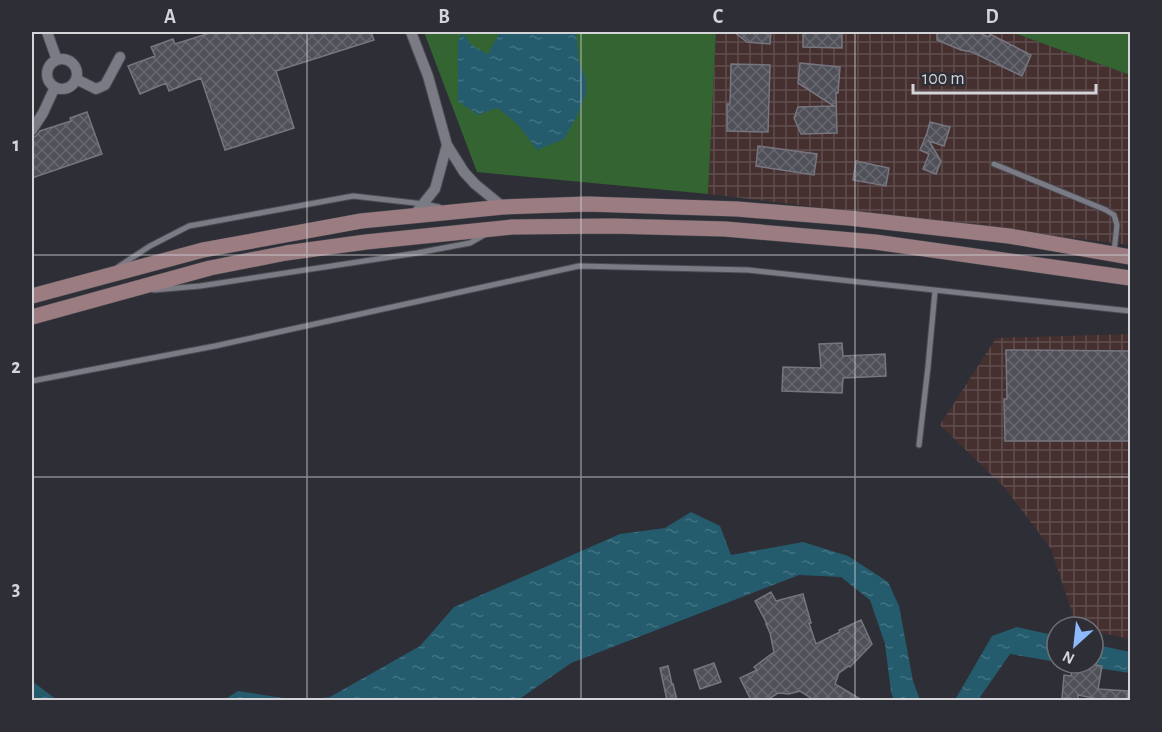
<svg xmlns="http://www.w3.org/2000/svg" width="1162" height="732" font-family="'Alegreya Sans',sans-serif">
<defs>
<pattern id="industrial-grid" width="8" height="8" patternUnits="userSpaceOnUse" patternTransform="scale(1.5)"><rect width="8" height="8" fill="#45302f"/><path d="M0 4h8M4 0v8" fill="none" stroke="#5f4d4d"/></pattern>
<pattern id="water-ripples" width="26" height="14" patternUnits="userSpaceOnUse" patternTransform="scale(1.5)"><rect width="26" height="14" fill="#245c6e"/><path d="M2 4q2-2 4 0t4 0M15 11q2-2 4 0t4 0" fill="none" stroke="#437282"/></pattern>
<pattern id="building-cross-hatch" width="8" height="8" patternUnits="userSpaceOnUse" patternTransform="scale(1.5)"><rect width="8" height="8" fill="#505059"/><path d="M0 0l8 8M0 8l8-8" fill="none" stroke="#686870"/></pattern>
</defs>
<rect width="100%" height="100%" fill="#2e2e36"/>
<path fill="url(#industrial-grid)" d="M716 32H1011L1130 75V245L708 194Z
M1130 334V639L1093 631V627H1077L1051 549 1005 488 940 425 996 338Z"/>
<path fill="#336431" d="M424 32H716L708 194 477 172Z
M1011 32H1130V75Z"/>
<path fill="url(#water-ripples)" d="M462 32H463L471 45 488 54 500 32H576L579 62 586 80V93L577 116 564 139 537 150C523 131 517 121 497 108L478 115 458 101V42Z
M691 512 720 526 731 555 803 542 848 556 888 582 899 606 913 681 920 700H894L891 692 885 644 870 600 841 577 799 575 571 663 518 700H304L330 697 420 646 454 607 620 534 665 528Z
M1017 627 1057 636V662L1010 654 978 700H955L992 636Z
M1093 644 1130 652V673L1065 663H1093Z
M32 681 57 700H32Z
M238 691 295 700H224Z"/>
<path fill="url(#building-cross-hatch)" stroke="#777680" stroke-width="1.5" d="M213 32H371L374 40 276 71 294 128 225 150 201 78 169 91 166 83 140 94 128 66 155 56 151 47 173 39 175 44Z
M734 32H771L770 44 747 42Z
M803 32H842V48L803 47Z
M937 32H977L989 37 990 34 1031 55 1022 76 972 52 961 50 937 40Z
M800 63 840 67 838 93H836L837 133 801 134 794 118 798 107 834 106 798 83Z
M731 64 770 65 768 132 727 131V104H730Z
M87 112 102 154 32 178V137L36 136 40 131 71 121 70 118Z
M930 122 950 127 944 146 929 141 941 161 936 174 923 169 929 154 920 150 927 133Z
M758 146 817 154 814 175 756 166Z
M856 161 889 168 886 186 853 180Z
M842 343 843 356 885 354 886 376 843 378 842 393 782 391 783 367 821 368 819 344Z
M1006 350 1131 351V441H1005L1004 399H1007Z
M771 592 776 601 803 594 811 623H809L816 644 840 632 839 630 861 620 872 644 850 667 849 666 839 673 835 684 862 700H814L800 691 789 694 778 693 767 700H751L740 678 757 670 754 667 774 652 770 633 766 624H767L755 601Z
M714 663 721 682 700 689 694 670Z
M1083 663 1102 666 1098 689 1128 691 1127 700H1098V699L1078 695V699L1062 698 1064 675 1071 676 1072 670 1082 671Z
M668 666 672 684H673L677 700H667L660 668Z"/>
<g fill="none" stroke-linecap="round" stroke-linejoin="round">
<g stroke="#4b4b52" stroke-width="7">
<path id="lane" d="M994 164 1106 210 1114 215 1117 225 1114 252
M118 267 150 246 189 226 353 196 424 204 439 207
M154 290 200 286 417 253 470 243 484 235
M32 381 215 346 579 266 748 270 1130 311
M919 445 928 367 935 291"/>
</g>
<g stroke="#4b4b52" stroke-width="12">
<path id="street" d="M47 32 57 60
M411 32 428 76 447 145 464 172 475 184 503 207
M47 74a15 15 0 1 1 30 0a15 15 0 1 1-30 0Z
M76 79 96 89 105 85 120 57
M32 130 43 113 55 87
M415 214 435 189 447 145"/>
</g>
<g stroke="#4b4b52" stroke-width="16">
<path id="secondary" d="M32 296 203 250 361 221 503 207 587 204 737 209 849 218 1009 236 1130 257
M32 317 210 268 286 253 366 242 512 227 612 226 725 229 875 242 1130 278"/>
</g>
<use href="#lane" stroke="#7b7b85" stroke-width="5"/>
<use href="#street" stroke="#7b7b85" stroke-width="10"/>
<use href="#secondary" stroke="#9a7c81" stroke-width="15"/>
</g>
<path fill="none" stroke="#d4d4d9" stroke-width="1.5" stroke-opacity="0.55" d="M307 32V700M581 32V700M855 32V700M32 255H1130M32 477H1130"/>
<rect width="1162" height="732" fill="none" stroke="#2e2e36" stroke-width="66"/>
<g transform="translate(1075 645) rotate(207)"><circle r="28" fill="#2e2e36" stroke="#707077" stroke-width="1.5"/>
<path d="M0-4.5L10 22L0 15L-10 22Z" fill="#8eb9fc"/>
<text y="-9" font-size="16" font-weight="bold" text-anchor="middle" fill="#d4d4d9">N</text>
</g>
<path d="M913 84v9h183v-9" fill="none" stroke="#d4d4d9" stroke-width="3"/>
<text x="922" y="84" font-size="18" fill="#d4d4d9" stroke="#2e2e36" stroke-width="4.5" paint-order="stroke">100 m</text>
<rect x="33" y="33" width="1096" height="666" fill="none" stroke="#d4d4d9" stroke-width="2"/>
<g font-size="20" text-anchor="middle" font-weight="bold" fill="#d4d4d9">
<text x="170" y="23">A</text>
<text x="444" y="23">B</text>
<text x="718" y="23">C</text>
<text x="992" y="23">D</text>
<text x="16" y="151">1</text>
<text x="16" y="373">2</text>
<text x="16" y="595">3</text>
</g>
</svg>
